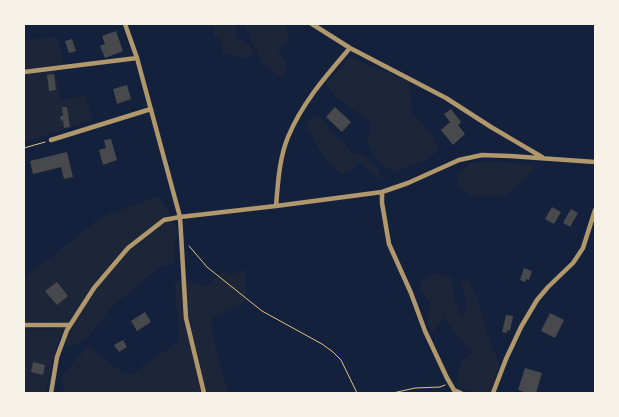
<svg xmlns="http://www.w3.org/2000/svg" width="619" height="417" font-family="'Space Grotesk',sans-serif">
<rect width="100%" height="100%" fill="#14213d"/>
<path fill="#1d2539" d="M216 24H233L236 27V37L247 43 254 53 247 59 234 55 223 54 222 44 219 38 213 37 214 27Z
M243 24H284L288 32V43L278 50 287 64 283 78 262 63Z
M57 37 64 63 55 73 61 100 85 95 93 120 24 142V40Z
M350 57 409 82 412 113 431 134 439 150 428 159 402 168 395 173 377 160 368 144 370 122 336 97 326 83Z
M315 115 327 124 331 133 342 140 350 151 364 156 378 168 381 178H376L368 169 359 163 350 171 341 174 324 157 305 125Z
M496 161 535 165 530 173 507 195 472 196 457 185 458 173 471 163Z
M159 196 176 227 174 262 157 269 113 306 87 338 67 348 60 336 53 359 46 393H24V329H57L53 322 24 321V278L102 217Z
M224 270 229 275 245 270 246 301 211 319 215 347 228 393H64L62 376 88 345 117 369 131 375 179 341 175 282 184 279 206 287Z
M435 273 453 279C452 293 454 304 462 316L467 304 461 284 467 278 476 294 491 346 500 365 490 393H480L456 387 459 369 462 361 473 352 455 333 444 317 432 333 427 322 431 304 419 289 423 280Z"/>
<path fill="#48494c" d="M116 31 123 51 105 58 100 46 105 44 102 36Z
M72 39 76 51 69 53 65 41Z
M54 74 56 90 49 91 47 75Z
M127 85 131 99 117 104 113 89Z
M62 107H67L70 127 64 128 63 120 61 121 60 116H63Z
M335 107 351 122 342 132 326 117Z
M451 109 461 122 458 125 465 134 453 145 441 130 450 122 444 114Z
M111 139 117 160 103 165 99 150 106 148 104 140Z
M67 152 73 177 64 179 61 167 33 174 30 161Z
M552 207 561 212 554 224 545 219Z
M571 209 578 213 570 227 563 223Z
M524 268 532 271 529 280 526 279 525 282 520 280Z
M57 282 68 296 57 305 45 291Z
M145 312 151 322 137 331 131 321Z
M550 313 564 320 555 338 541 331Z
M506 315 513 316 510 331 507 330V333L502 332Z
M123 340 127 347 119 352 114 345Z
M33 362 45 365 43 375 31 372Z
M525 368 542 373 536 393H527L518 390Z"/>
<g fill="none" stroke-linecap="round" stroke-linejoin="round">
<path stroke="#e5c07b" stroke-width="1" d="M24 148 45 142
M189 246 207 267 262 311 322 344 333 352 341 360 357 393
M393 393 415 388 440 387 445 385"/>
<path stroke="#b1986c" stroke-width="4.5" d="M125 24 137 58 180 217 186 318 204 393
M312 24 350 48 446 98 491 127 542 157
M24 72 137 58
M51 140 151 109
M382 192V203L389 244 411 293 425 331 447 378 454 390 461 393
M276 206C278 183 279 159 288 137 302 103 326 76 350 48
M24 325H70
M51 393 57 357 67 330 94 288 128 248 164 220 180 217 276 206 382 192 408 183 459 160 482 155 510 156 595 162
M493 393 506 359 521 327 537 300 548 287 573 263 583 248 595 210"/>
</g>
<rect width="619" height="417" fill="none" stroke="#f6f1e7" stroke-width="50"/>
</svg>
